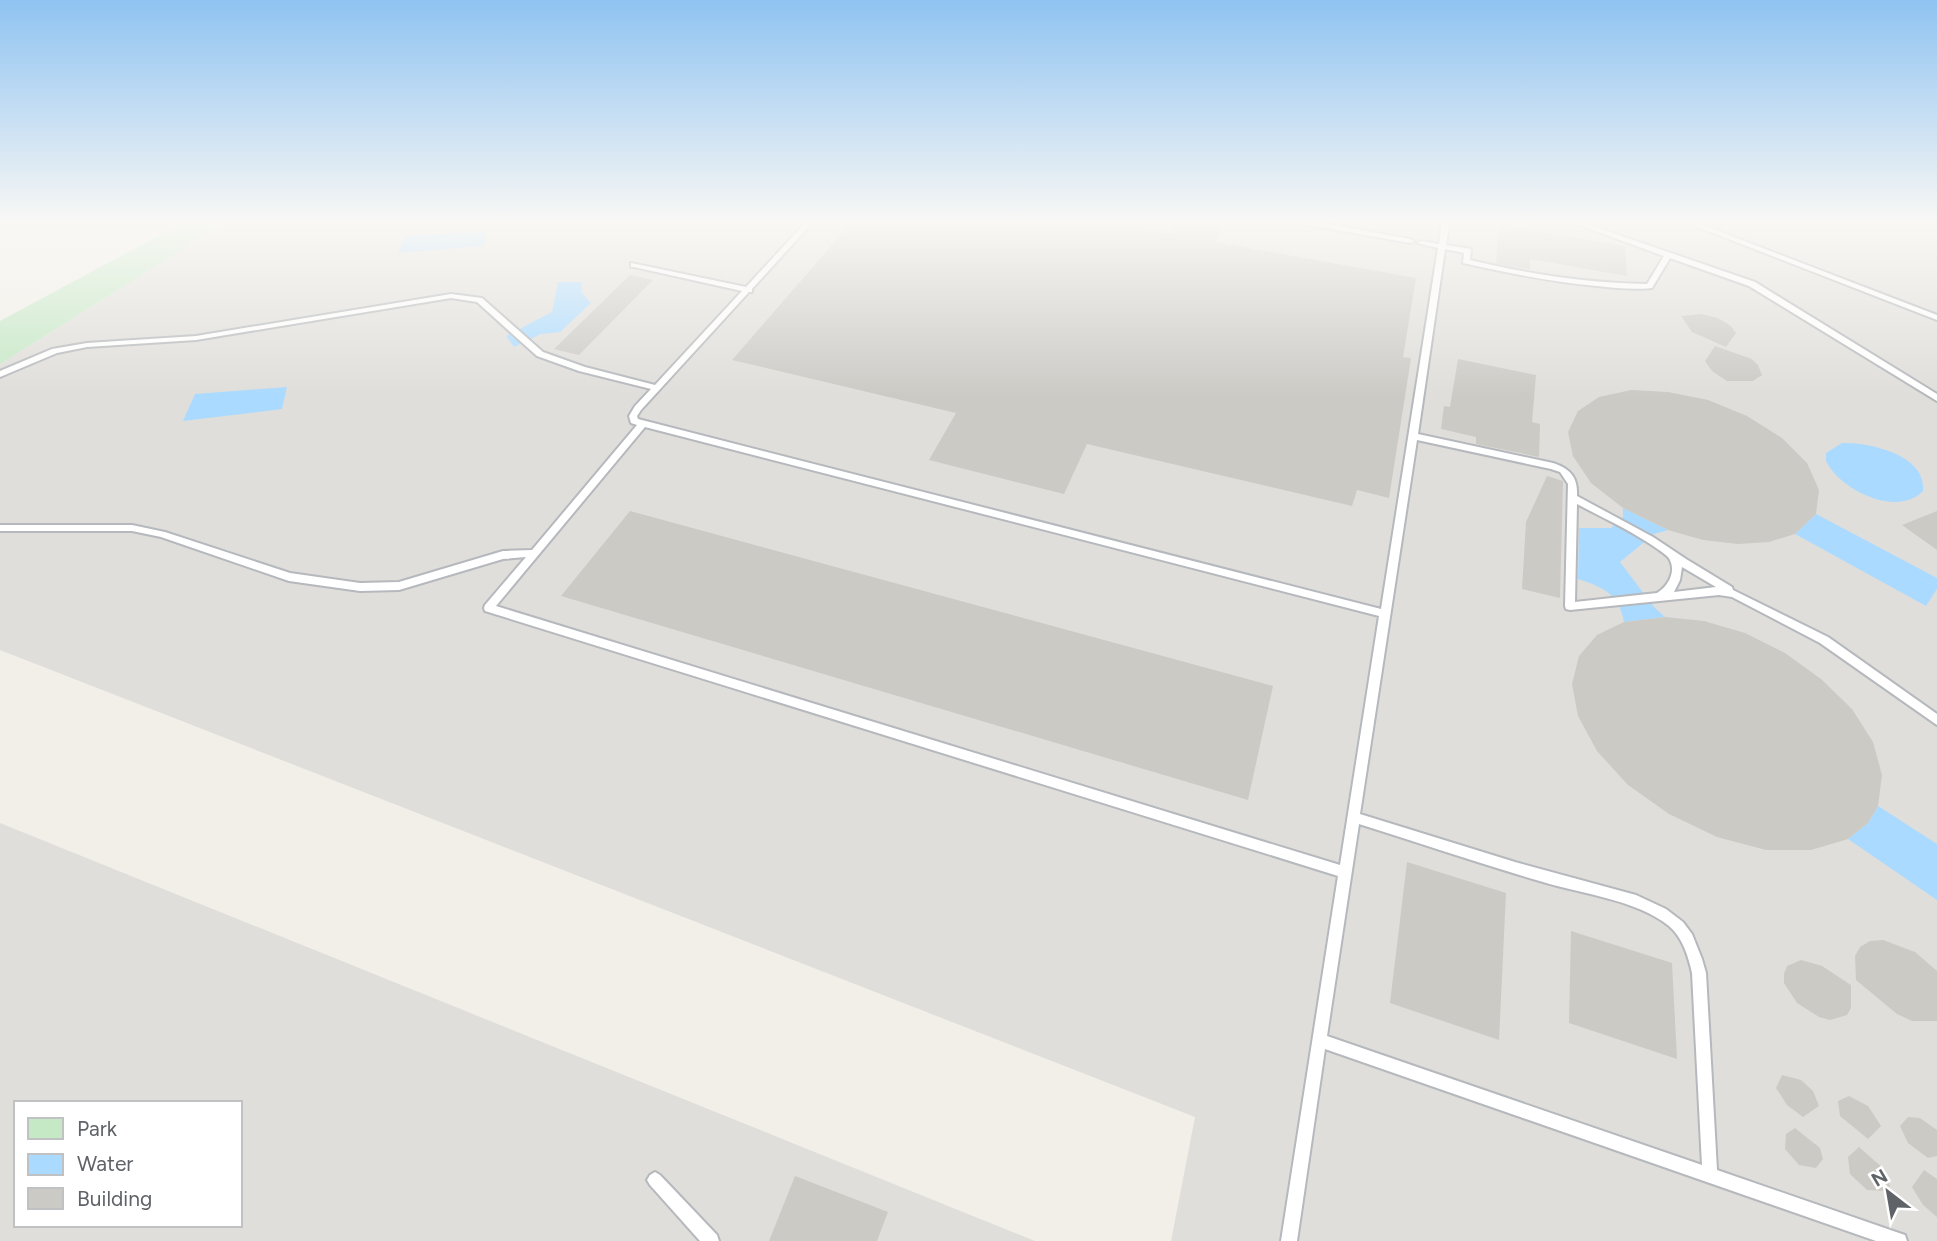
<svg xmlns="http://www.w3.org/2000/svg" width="1937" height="1241" font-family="Figtree,sans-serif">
<rect width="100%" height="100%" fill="#f1efe8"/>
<path fill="#e0deda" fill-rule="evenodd" d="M226 222H1937V1241H1171L1195 1117 0 650V364Z
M0 823 1035 1241H0ZM16 1103H240V1225H16Z"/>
<path fill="#c5e8c5" d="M184 222H226L0 364V321Z"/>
<path fill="#aadaff" d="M486 231 484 246 398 253 405 236Z
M558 282H582L581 292 591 303 560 332 541 334 514 347 506 336 552 312Z
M287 387 282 409 183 421 195 394Z
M1842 443C1869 442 1927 455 1923 491 1897 518 1840 490 1826 461V453Z
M1623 508 1668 530 1654 534 1620 562 1654 607 1665 617 1624 622C1619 594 1603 587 1578 579L1579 528H1611L1623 517Z
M1816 514 1937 578V589L1926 606 1795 534Z
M1878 806 1937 844V900L1848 839 1868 823Z"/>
<path fill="#cccac5" d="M852 222H1141L1146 229 1170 234 1176 222H1207L1222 225 1215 242 1416 278 1403 357 1411 358 1389 498 1357 490 1352 506 1087 444 1064 494 929 460 956 413 732 360Z
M1499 225 1625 246 1627 276 1530 259V270L1496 263Z
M630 275 653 280 579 355 554 349Z
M1701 314 1718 318 1731 326 1736 333 1726 347 1692 332 1681 316Z
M1715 346 1752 359 1758 365 1762 375 1753 381H1727L1712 371 1705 361Z
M1458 359 1536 375 1532 422 1540 424 1539 457 1476 444V437L1441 429 1444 406 1450 407Z
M1631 390 1668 392 1708 400 1747 416 1782 438 1807 463 1819 490 1816 514 1795 534 1769 542 1738 544 1703 540 1668 530 1623 508 1591 483 1573 456 1568 432 1578 411 1599 397Z
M1547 476 1563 481 1560 598 1522 589 1526 522Z
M630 511 1273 686 1248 800 561 596Z
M1937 511V550L1902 525Z
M1665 617 1704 621 1745 633 1785 653 1821 679 1852 709 1873 742 1882 775 1878 806 1868 823 1848 839 1811 850H1766L1717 837 1669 814 1628 785 1597 751 1578 716 1572 684 1579 656 1597 635 1624 622Z
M1407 862 1506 893 1499 1040 1390 1003Z
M1571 931 1672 963 1677 1059 1569 1023Z
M1883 940 1915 952 1937 971V1021H1912L1897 1014 1856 980 1855 956 1860 947 1870 941Z
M1801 960 1822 966 1851 985V1008L1847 1015 1830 1020 1819 1017 1797 1003 1784 983V974L1787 966Z
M1782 1075 1801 1080 1813 1091 1819 1106 1803 1117 1787 1105 1776 1088Z
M1849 1096 1868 1106 1881 1126 1868 1139 1840 1116 1838 1101Z
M1908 1117 1920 1118 1937 1130V1156L1928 1158 1908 1143 1900 1126Z
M1795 1128 1820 1148 1823 1159 1816 1168 1799 1165 1785 1149 1786 1134Z
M1859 1147 1884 1169 1890 1186 1885 1191 1867 1190 1850 1174 1848 1157Z
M1924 1170 1937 1179V1217L1923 1205 1912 1187Z
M795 1176 888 1212 877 1241H769Z"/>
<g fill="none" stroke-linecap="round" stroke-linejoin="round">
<g stroke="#b5b8bc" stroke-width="4">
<path id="service" d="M806 222H813L752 289V292H749L641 410 637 416 638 419 1381 609 1438 248 1417 243 1421 241 1439 244 1442 222H1450L1446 245 1471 249 1470 260C1528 274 1587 283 1647 284L1664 256 1571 222H1581L1755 282 1937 394V401L1749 286 1670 258 1652 288C1634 290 1615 288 1597 286 1552 282 1508 273 1463 263L1464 253 1445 249 1418 434 1553 463C1571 469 1578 478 1577 496L1653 537 1686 559 1732 587 1733 590 1828 637 1937 714V725L1820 643 1732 597 1719 595 1570 610 1566 609 1565 606 1568 484 1560 472 1551 469 1417 440 1360 814 1515 862 1636 895 1666 909 1683 922 1692 934 1702 959 1706 973 1717 1170 1899 1233 1905 1235 1907 1241H1876L1325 1049 1297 1241H1281L1338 876 485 611 484 608 485 605 526 557 503 559 399 590 360 591 289 581 161 537 132 531H0V525H132L165 532 290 573 360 583 399 582 503 551 532 550 637 425 631 423 629 416 635 406 651 389 579 371 537 356 477 302 451 298 196 340 87 347 57 353 0 377V371L52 349 87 343 196 336 451 294 482 298 543 352 585 367 655 385 742 291 634 267H631V263L746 287ZM645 427 1379 616 1340 865 496 606ZM1577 504C1605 519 1634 532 1659 550 1662 552 1665 554 1668 557 1677 569 1670 585 1657 593L1575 602ZM1682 567 1716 587 1674 592 1680 580ZM1359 824C1420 843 1481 864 1543 882 1582 894 1637 900 1669 926 1683 938 1688 956 1692 973L1702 1165 1327 1036Z
M1300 222H1316L1410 239 1414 241 1410 243 1303 224Z
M1685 222H1695L1937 315V320Z
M655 1172 660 1175 717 1235 719 1241H700L650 1185 647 1180 650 1175Z"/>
</g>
<use href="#service" fill="#fff" fill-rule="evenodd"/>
</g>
<linearGradient id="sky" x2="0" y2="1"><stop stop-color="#8fc3f1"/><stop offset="0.56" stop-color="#f9f8f5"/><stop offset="1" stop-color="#f9f8f5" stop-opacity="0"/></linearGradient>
<rect width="1937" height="396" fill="url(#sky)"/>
<rect x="14" y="1101" width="228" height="126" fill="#ffffff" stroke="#bfc1c3" stroke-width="2"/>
<rect x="28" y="1118" width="35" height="21" fill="#c5e8c5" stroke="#bfc1c3" stroke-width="2"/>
<text x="77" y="1136" font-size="21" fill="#5f6368">Park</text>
<rect x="28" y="1154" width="35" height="21" fill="#aadaff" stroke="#bfc1c3" stroke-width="2"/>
<text x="77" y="1171" font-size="21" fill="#5f6368">Water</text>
<rect x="28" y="1188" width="35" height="21" fill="#cccac5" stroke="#bfc1c3" stroke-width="2"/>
<text x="77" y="1206" font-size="21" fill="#5f6368">Building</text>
<g transform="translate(1888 1192) rotate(329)" stroke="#ffffff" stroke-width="5" paint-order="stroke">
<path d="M0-5L12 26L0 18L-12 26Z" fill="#5f6368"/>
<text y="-10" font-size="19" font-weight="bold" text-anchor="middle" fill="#5f6368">N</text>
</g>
</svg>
